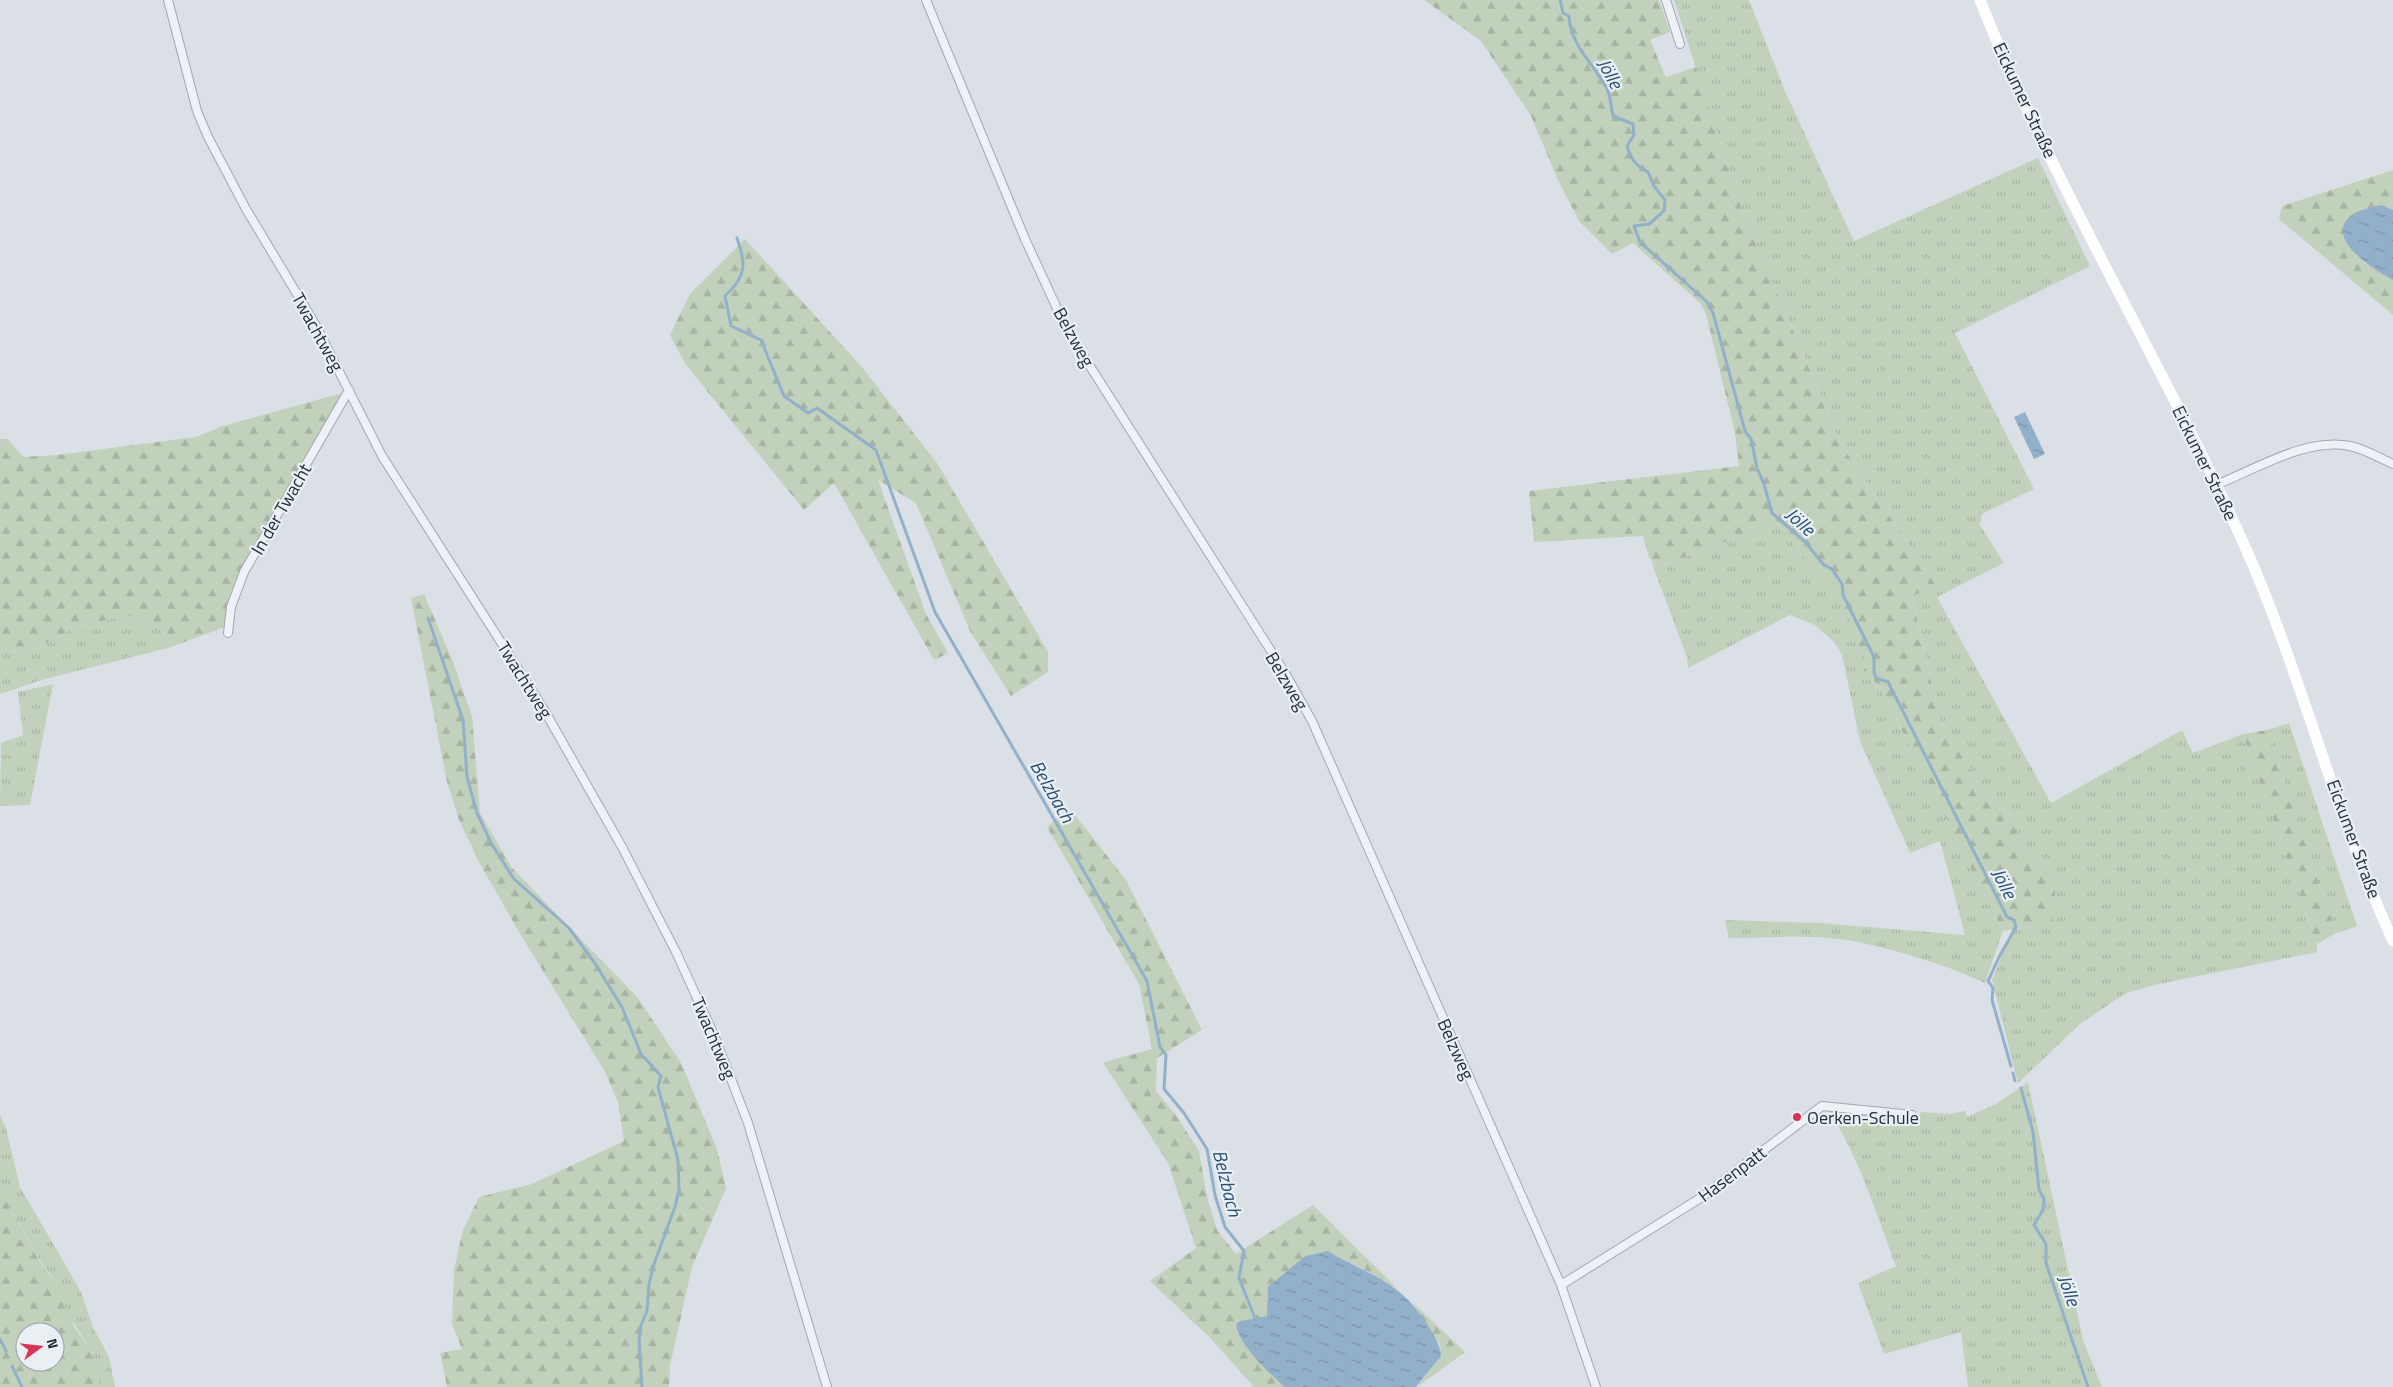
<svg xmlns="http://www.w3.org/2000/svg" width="2393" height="1387" font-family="'Titillium Web',sans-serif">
<defs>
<pattern id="grass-tufts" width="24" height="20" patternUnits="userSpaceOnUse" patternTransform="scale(1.25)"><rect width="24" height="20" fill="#c2d1bc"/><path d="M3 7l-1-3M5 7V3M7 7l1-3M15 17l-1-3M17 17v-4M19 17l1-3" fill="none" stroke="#a7b4a2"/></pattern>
<pattern id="forest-firs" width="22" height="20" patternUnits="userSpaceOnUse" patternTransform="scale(1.25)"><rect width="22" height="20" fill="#c2d1bc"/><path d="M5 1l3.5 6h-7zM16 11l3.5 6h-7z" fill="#a7b4a2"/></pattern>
<pattern id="water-ripples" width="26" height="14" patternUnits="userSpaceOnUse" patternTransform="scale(1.25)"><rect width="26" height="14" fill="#93b0ca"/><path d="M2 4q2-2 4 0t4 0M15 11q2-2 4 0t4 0" fill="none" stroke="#7890a5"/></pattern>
</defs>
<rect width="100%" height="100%" fill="#dbe0e7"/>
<path fill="url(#grass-tufts)" d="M1674 0H1749L1785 91 1854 241 2038 158 2090 266 1955 333 2034 489 1982 514 1980 525 2004 563 1937 597 2051 803 2182 730 2193 753 2243 734 2317 944V952L2159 984 2126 993 2080 1024 2018 1083 1992 980 2012 930 2053 922 2056 879 2021 846 2011 816 1985 795 1939 717 1912 595 1932 588 1936 595 1935 584 1842 446 1742 210Z
M1777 523 1815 571 1834 583 1868 665 1872 681 1879 685 2003 931 1985 983C1941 963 1895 949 1847 940 1809 934 1768 938 1729 938L1725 920 1820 923 1965 935 1940 841 1910 853 1860 741 1842 655 1834 642 1815 625 1790 615 1688 668 1687 657 1651 561 1657 567Z
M129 616 164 630 168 648 45 679 0 694V652L36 648 80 625Z
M53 684 30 805 0 806 1 743 23 735 18 692Z
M2289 723 2357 926 2336 933 2267 730Z
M2028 1082 2083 1340 2102 1387H1968L1961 1332 1884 1354 1858 1283 1896 1266C1877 1216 1858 1153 1828 1110L1917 1121 1921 1112 1949 1114 1965 1111 1967 1117 1996 1104Z
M0 1115 6 1128 20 1187 80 1290 94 1329 109 1357 115 1387H100L91 1350 70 1318 52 1276 46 1270 11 1210 0 1185Z"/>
<path fill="url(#forest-firs)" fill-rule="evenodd" d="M1424 0H1659L1670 32 1650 40 1666 77 1696 67 1742 210 1842 446 1935 584 1937 597 1931 588 1912 596 1939 717 1985 795 2011 816 2021 846 2056 879 2053 923 2003 931 1879 685 1862 673 1867 665 1834 583 1815 571 1777 523 1657 567 1649 557 1643 536 1534 542 1529 491 1739 466 1735 433 1706 314 1700 303 1633 243 1612 254 1579 221 1558 180 1531 116 1481 41Z
M2393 170V210L2382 205 2363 262 2393 280V315L2279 219 2282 206Z
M745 239 861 366 937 463 1048 652V672L1011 696 970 631 916 503 878 480 926 614 948 653 934 660 834 483 804 510 686 365 670 335 690 294Z
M342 393 241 570 228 606 225 627 168 648 164 630 129 616 80 625 36 648 0 652V439H7L24 457 57 455 196 437 223 426Z
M424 594 453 662 472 716 480 813 512 868 638 998 681 1063 717 1149 726 1188 692 1267 670 1366 669 1387H447L440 1353 462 1349 452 1324 454 1270 463 1230 479 1197 532 1184 624 1141 618 1102 604 1070 522 937 480 864 459 820 447 782 411 598Z
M2267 730 2336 933 2317 944 2243 734Z
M1062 815H1075L1126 880 1202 1030 1157 1058 1156 1091 1176 1115 1199 1151 1207 1197 1217 1230 1236 1254 1313 1205 1397 1288C1375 1274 1351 1264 1328 1251L1267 1298 1269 1306 1267 1317 1240 1321 1237 1332 1250 1352 1284 1387H1254L1211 1339 1150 1281 1196 1248 1168 1163 1104 1064 1105 1062 1152 1049 1139 984 1047 827Z
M0 1185 11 1210 45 1270 59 1285 70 1318 76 1330 91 1350 100 1387H0ZM25 1332H55V1362H25Z
M1412 1302 1465 1352 1417 1387 1441 1356 1440 1344Z"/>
<path fill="url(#water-ripples)" d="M2382 205 2393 210V280C2375 271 2318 235 2355 213 2363 209 2373 207 2382 205Z
M2025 412 2045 454 2034 459 2014 417Z
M1328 1251C1370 1276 1396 1278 1426 1322 1433 1334 1440 1342 1441 1356L1416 1387H1284C1269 1372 1238 1345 1236 1324L1240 1321 1267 1316 1268 1287 1305 1256Z"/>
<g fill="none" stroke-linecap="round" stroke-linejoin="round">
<path stroke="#93b0ca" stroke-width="3" d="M1560 0 1563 13 1569 16C1570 45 1594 64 1607 89 1611 96 1611 108 1613 116L1633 124 1634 135 1627 146C1631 159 1636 166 1648 172L1654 186 1665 200 1664 211 1649 224 1634 226 1640 242 1707 302 1713 313 1745 431 1751 439 1757 468 1764 484 1772 513 1805 542 1824 565 1832 569 1842 584 1843 595 1874 657V672L1876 678 1888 682 2007 917 2014 920 2016 927 1999 957 1988 981 1993 988 1992 1000 2011 1066
M737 238C746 263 747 276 725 296L731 326 761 340 784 396 808 413 817 408 876 450 935 612 1147 981 1160 1047 1166 1055 1164 1089 1184 1113 1207 1149 1215 1195 1225 1227 1244 1251 1239 1278 1255 1318 1258 1321
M428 618 463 720 467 777 477 813 491 843 514 879 569 928 594 962 622 1007 641 1054 661 1076 658 1087 678 1160 679 1189 675 1207 654 1264 649 1284 647 1311 641 1325 639 1341 642 1387
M2013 1073 2015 1081
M2021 1088 2033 1132 2039 1190 2044 1199 2043 1210 2034 1225 2046 1244V1263L2088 1387
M0 1339 6 1351
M12 1366 22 1387"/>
<g stroke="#a0a7b1" stroke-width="10">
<path id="minor" d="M168 0 197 111 208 137 246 209 315 324 382 456 543 708 622 847 676 952 714 1035 748 1123 827 1387
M926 0 1025 239 1067 330 1285 673 1312 721 1561 1285 1596 1387
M1666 0 1680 44
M2216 485C2256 469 2307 437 2350 446 2365 449 2379 458 2393 464
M228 633 231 607 244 572 349 390
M1561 1285 1702 1197 1822 1106 1912 1115"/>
</g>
<use href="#minor" stroke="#eef1f5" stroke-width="8"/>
<path stroke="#fff" stroke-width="11" d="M1980 0C2056 192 2167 369 2250 558 2304 683 2336 817 2393 941"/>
</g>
<circle fill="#d63555" stroke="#eaeff4" stroke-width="2" cx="1797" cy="1117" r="5"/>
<g text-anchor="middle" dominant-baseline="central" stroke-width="4.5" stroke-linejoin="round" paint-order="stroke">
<g font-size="18" fill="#242f3d" stroke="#eaeff4">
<text transform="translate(2025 100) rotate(65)">Eickumer Straße</text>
<text transform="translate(318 332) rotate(61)">Twachtweg</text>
<text transform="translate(1074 337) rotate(61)">Belzweg</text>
<text transform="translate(2205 463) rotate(64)">Eickumer Straße</text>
<text transform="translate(281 509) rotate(-60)">In der Twacht</text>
<text transform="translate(525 680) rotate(58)">Twachtweg</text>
<text transform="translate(1287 681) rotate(59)">Belzweg</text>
<text transform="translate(2354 839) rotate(70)">Eickumer Straße</text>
<text transform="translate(714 1038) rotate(67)">Twachtweg</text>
<text transform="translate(1456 1049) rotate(66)">Belzweg</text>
<text transform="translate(1732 1174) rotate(-37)">Hasenpatt</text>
</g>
<g font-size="18" fill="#242f3d" stroke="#eaeff4" text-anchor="start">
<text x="1807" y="1117">Oerken-Schule</text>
</g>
<g font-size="19" font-style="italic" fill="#2c4f74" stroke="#eaeff4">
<text transform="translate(1611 73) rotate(61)">Jölle</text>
<text transform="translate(1801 521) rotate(42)">Jölle</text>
<text transform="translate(1053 791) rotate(60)">Belzbach</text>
<text transform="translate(2005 883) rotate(63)">Jölle</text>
<text transform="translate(1228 1183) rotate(76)">Belzbach</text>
<text transform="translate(2070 1290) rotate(71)">Jölle</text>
</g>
</g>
<g transform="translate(40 1347) rotate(75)"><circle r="24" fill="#eaeff4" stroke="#9ba2ab"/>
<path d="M0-4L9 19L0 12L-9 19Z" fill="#d63555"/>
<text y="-8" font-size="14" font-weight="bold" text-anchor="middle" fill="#242f3d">N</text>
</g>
</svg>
